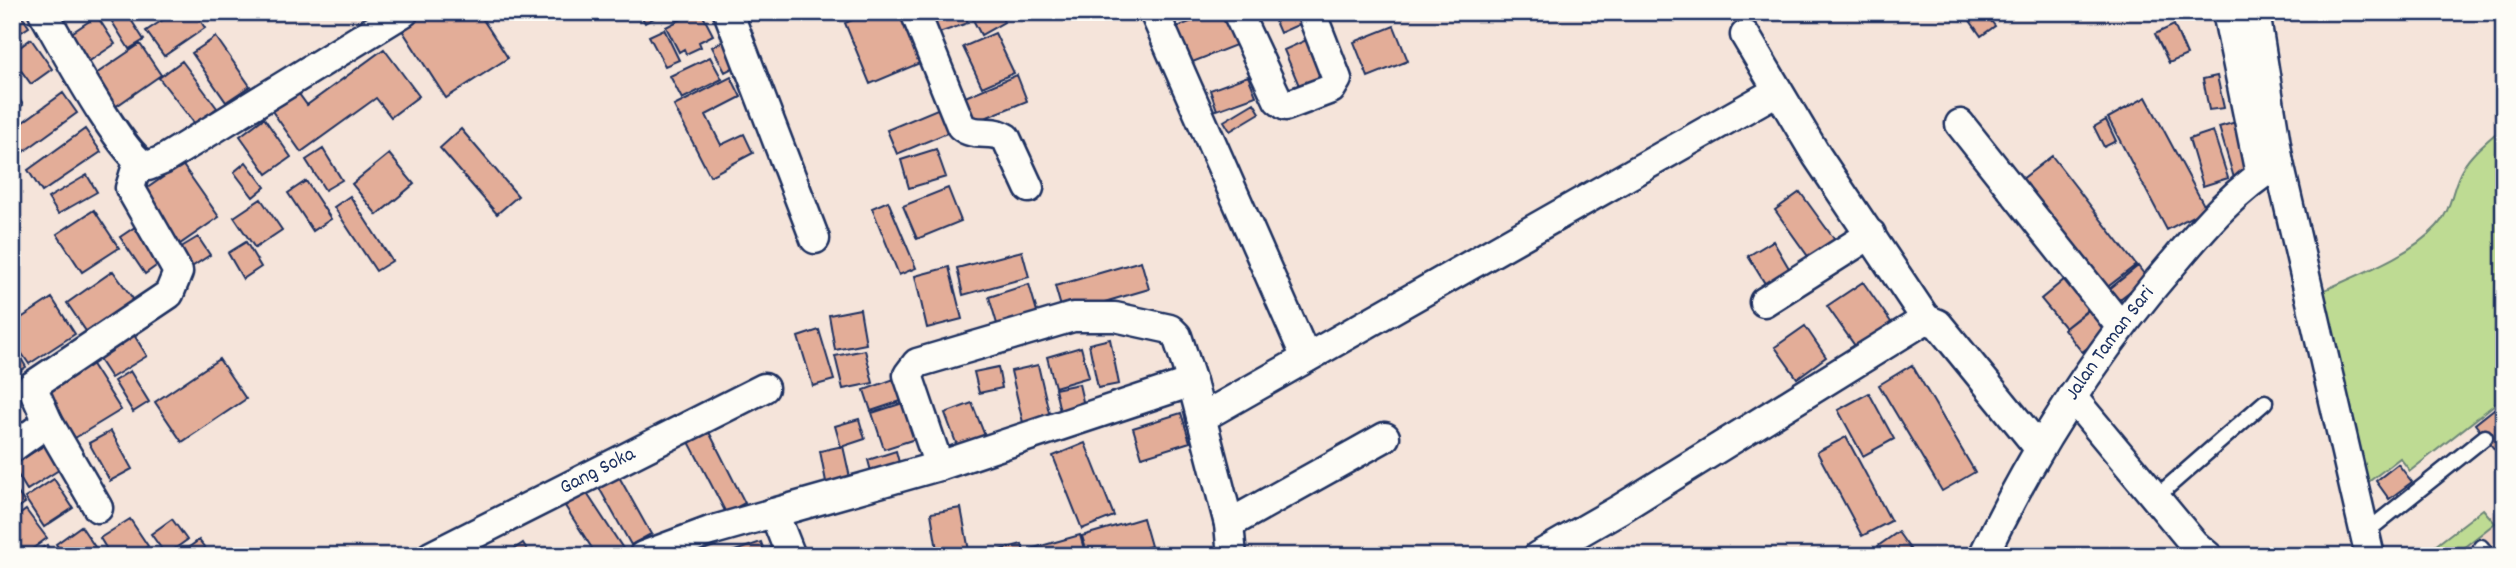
<svg xmlns="http://www.w3.org/2000/svg" width="2516" height="568" font-family="Dekko,sans-serif">
<rect width="100%" height="100%" fill="#f5e4da"/>
<filter id="ink" filterUnits="userSpaceOnUse"><feTurbulence type="fractalNoise" baseFrequency=".0143" numOctaves="2"/><feDisplacementMap in="SourceGraphic" scale="14" xChannelSelector="R" yChannelSelector="G"/><feConvolveMatrix kernelMatrix="1 2 1 2 8 2 1 2 1" color-interpolation-filters="sRGB"/></filter>
<g filter="url(#ink)">
<path fill="#f0d4c6" d="M2504 507V556H2422L2483 509 2490 517Z"/>
<path fill="#bedb93" stroke="#6c8578" stroke-width="2" d="M2504 126V397L2410 471 2400 458 2367 483 2316 294C2354 276 2409 257 2437 226 2453 209 2451 187 2463 168 2472 152 2490 139 2504 126Z
M2483 509 2495 523 2453 556H2422Z"/>
<path fill="#e3ad98" stroke="#1b2f5e" stroke-width="2" d="M12 12H19L29 27 12 38Z
M106 12H126L144 40 129 49Z
M175 12H195L205 28 164 56 146 31Z
M424 12H478L508 58 446 98 400 27Z
M639 12H663V13L645 23Z
M695 12H701L713 35 699 42 701 47 686 54 684 49 679 52 666 27Z
M871 12H907L927 60 870 84 845 23Z
M932 12H964L968 23 939 33Z
M969 12H999L1004 22 981 35Z
M1215 12H1223L1236 45 1185 65 1172 29Z
M1271 12H1305L1309 20 1280 33Z
M1970 12H1984L1995 26 1981 36 1966 15Z
M97 16 115 44 82 66 64 38Z
M2174 25 2187 55 2169 63 2155 34Z
M1394 26 1408 61 1368 77 1354 42Z
M664 29 679 60 665 66 649 36Z
M995 33 1014 73 982 87 963 47Z
M216 37 250 86 226 102 192 53Z
M1313 37 1329 76 1300 88 1284 50Z
M729 38 742 63 725 72 712 47Z
M31 39 52 69 31 84 12 58V53Z
M140 44 161 75 115 107 93 76Z
M384 49 419 96 391 117 376 98 301 152 265 101 291 83 307 105Z
M710 57 722 79 682 99 670 76Z
M182 61 217 108 195 124 159 78Z
M1017 75 1027 101 975 122 965 97Z
M1248 76 1256 96 1217 110 1210 90Z
M2217 76 2224 108 2209 110 2203 79Z
M731 77 741 97 706 115 721 145 744 134 753 153 710 176 674 106Z
M12 87 23 105 12 112Z
M63 93 77 113 15 158 12 130Z
M2146 97 2206 209 2167 230 2108 118Z
M1254 103 1260 113 1230 131 1224 121Z
M942 107 952 131 897 154 887 130Z
M264 118 291 157 267 174 240 136Z
M2106 120 2116 141 2104 147 2094 127Z
M2236 122 2250 173 2234 178 2219 127Z
M85 129 101 152 42 192 28 170Z
M461 129 518 196 497 214 440 148Z
M2213 131 2228 178 2203 186 2189 139Z
M323 149 342 180 325 190 306 160Z
M936 149 946 177 909 188 901 160Z
M389 154 414 184 377 215 352 184Z
M2052 156 2136 265 2101 292 2017 183Z
M246 162 265 187 253 197 234 172Z
M182 164 219 217 180 244 143 191Z
M87 175 97 192 58 214 48 198Z
M306 181 331 219 313 231 288 193Z
M948 188 961 221 917 239 903 206Z
M1800 192 1837 243 1812 262 1775 210Z
M350 196 392 261 376 271 334 207Z
M261 199 282 230 255 248 234 217Z
M888 201 916 268 899 275 872 208Z
M94 210 119 248 82 272 57 234Z
M138 225 163 261 145 274 120 237Z
M198 237 210 255 190 268 178 249Z
M1773 241 1793 275 1769 290 1748 256Z
M246 242 261 267 243 279 228 253Z
M1022 251 1029 277 963 295 957 268Z
M1141 261 1149 289 1063 314 1055 286Z
M2138 266 2147 278 2111 306 2102 295Z
M949 267 962 319 927 328 915 276Z
M113 271 141 310 94 343 67 303Z
M2071 274 2095 304 2065 328 2041 299Z
M1863 282 1893 325 1858 350 1827 306Z
M1029 284 1040 322 1000 334 989 297Z
M52 298 75 334 29 364 12 339V324Z
M860 309 866 344 835 350 829 315Z
M2090 309 2108 332 2082 352 2064 329Z
M1805 326 1826 357 1797 378 1775 347Z
M131 330 147 356 111 378 94 352Z
M819 330 834 380 813 386 798 337Z
M1110 339 1119 384 1098 388 1089 344Z
M12 343 26 367 13 375 12 374Z
M1081 347 1089 377 1055 387 1047 357Z
M865 350 873 383 843 389 835 356Z
M86 355 121 410 75 438 41 383Z
M219 359 246 399 182 442 155 402Z
M1038 365 1051 421 1024 427 1011 371Z
M1912 365 1975 472 1942 491 1879 385Z
M998 367 1002 388 979 393 974 372Z
M130 371 149 402 133 412 114 381Z
M894 379 901 401 871 411 864 390Z
M1079 384 1085 410 1061 416 1055 389Z
M1869 393 1894 439 1863 456 1838 410Z
M2504 401V462L2475 424Z
M903 403 915 439 884 449 872 413Z
M972 403 987 441 959 451 945 413Z
M1181 413 1190 442 1142 457 1133 428Z
M859 419 865 439 841 447 835 426Z
M707 428 745 503 726 513 687 438Z
M111 431 132 469 110 481 89 443Z
M1846 437 1891 521 1862 536 1817 452Z
M1085 443 1114 516 1082 529 1053 456Z
M47 444 62 468 27 490 12 465Z
M843 446 851 482 827 487 820 451Z
M896 451 901 470 873 479 868 460Z
M2398 464 2412 482 2389 499 2376 481Z
M618 475 651 534 631 545 598 486Z
M54 479 73 508 44 527 25 498Z
M15 489 25 503 12 512V491Z
M586 492 624 550 615 556H597L565 506Z
M961 508 970 556H938L931 513Z
M26 510 47 538 24 555 12 538V520Z
M1143 518 1151 546 1121 556H1088L1082 536Z
M130 519 148 546 134 556H111L100 538Z
M172 519 187 540 166 555 151 534Z
M81 526 101 556H64L56 544Z
M1898 532 1915 556H1885L1878 546Z
M1080 535 1086 556H1036L1034 548Z
M199 540 211 556H177Z
M761 542 766 556H723V555Z
M523 543 531 556H504Z
M1022 544 1025 556H989L988 553Z
M47 545 53 556H30Z"/>
<g fill="none" stroke-linecap="round" stroke-linejoin="round">
<g stroke="#1b2f5e" stroke-width="19">
<path id="service" d="M2155 498 2265 402
M2365 533 2485 437
M2481 547 2488 556"/>
</g>
<g stroke="#1b2f5e" stroke-width="33">
<g id="minor">
<path d="M43 12C59 39 124 161 148 166L163 160 404 12"/>
<path d="M728 12 815 239"/>
<path d="M915 12 961 126C974 138 992 128 1006 138L1029 188"/>
<path d="M1154 12 1306 358"/>
<path d="M1237 12 1278 100 1286 106 1331 89 1337 79 1311 12"/>
<path d="M2227 12 2260 174"/>
<path d="M2255 12 2279 163 2370 556"/>
<path d="M1745 35 1817 156 1926 319"/>
<path d="M1960 124 2121 327"/>
<path d="M1764 302 1871 234"/>
<path d="M2072 397 2194 544 2208 556"/>
<path d="M1201 418 1777 91"/>
<path d="M12 448 48 422"/>
<path d="M939 466 908 375 917 363 1073 317H1115L1170 329 1177 336 1192 382 1229 524 1232 556"/>
<path d="M98 508 48 422 32 386 169 294 178 272 130 188 138 162"/>
<path d="M774 513 791 556"/>
<path d="M1229 524 1385 437"/>
<path id="s1" d="M431 556 764 388"/>
<path d="M643 556 710 531 939 466 1192 382"/>
<path d="M1538 556 1620 509 1926 319 1938 324 2039 448"/>
<path id="s2" d="M1983 556C2034 449 2098 350 2175 261 2206 224 2237 188 2279 163"/>
</g>
</g>
<use href="#service" stroke="#fdfcf7" stroke-width="14"/>
<use href="#minor" stroke="#fdfcf7" stroke-width="28"/>
</g>
</g>
<g text-anchor="middle" dominant-baseline="central" stroke-width="6" stroke-linejoin="round" paint-order="stroke">
<g font-size="21" fill="#1b2f5e" stroke="#fdfcf7">
<text stroke="none"><textPath href="#s2" startOffset="248">Jalan Taman Sari</textPath></text>
<text stroke="none"><textPath href="#s1" startOffset="187">Gang Soka</textPath></text>
</g>
</g>
<rect width="2516" height="568" fill="none" stroke="#fdfcf7" stroke-width="42"/>
<rect x="21" y="21" width="2474" height="526" fill="none" stroke="#1b2f5e" stroke-width="2.5" filter="url(#ink)"/>
</svg>
